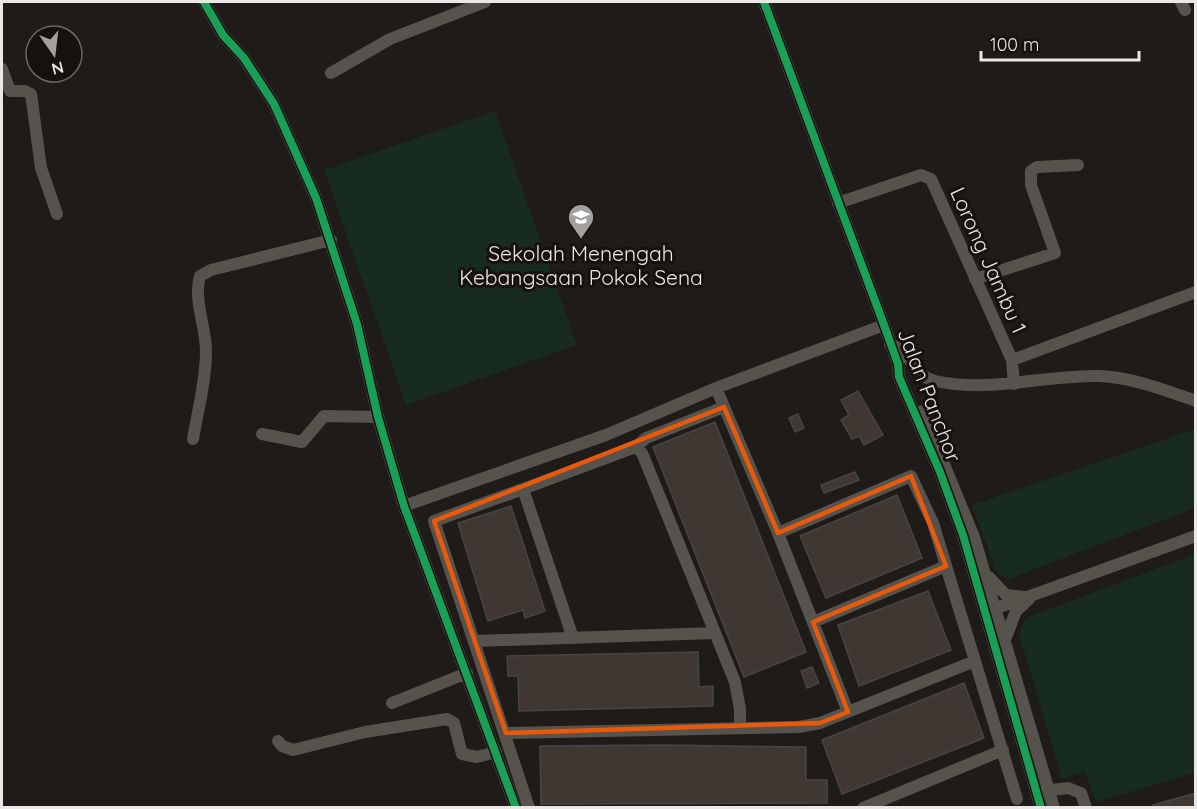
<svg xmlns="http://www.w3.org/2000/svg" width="1197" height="809" font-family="Quicksand,sans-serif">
<rect width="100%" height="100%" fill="#1e1b19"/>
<path fill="#172b1e" d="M495 111 577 345 406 405 324 170Z
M1195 429V508L1009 579 997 573 972 505Z
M1195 554V773L1096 802 1085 772 1062 779 1019 634 1026 618Z"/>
<path fill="#403732" stroke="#474543" stroke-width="1.5" d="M858 391 883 435 864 445 859 436 852 439 841 420 849 415 841 400Z
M798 414 804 428 795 432 789 418Z
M715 422 806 652 744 677 653 447Z
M855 472 859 480 824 493 821 485Z
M897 495 922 558 826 598 800 536Z
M511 506 545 611 525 618 523 610 488 621 458 523Z
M928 591 951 650 859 686 838 625Z
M698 652 699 687 713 686V706L519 711 518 676H508L507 656Z
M812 667 819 683 807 688 801 671Z
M964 683 984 738 842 794 822 740Z
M665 745 806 747V780H827V803L541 804 540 746Z
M1196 793V807H1154L1153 805Z"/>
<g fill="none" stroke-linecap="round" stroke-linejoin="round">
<path stroke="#56524c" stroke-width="12" d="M204 2 223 35 244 58 274 104 316 198 357 324 378 417 404 506 516 808
M764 2 884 325 898 364 899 377 940 472 963 535 1041 808
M1181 2 1185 10
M2 69 10 91H25L31 94 41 168 57 214
M331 73 390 39 485 2
M838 203 921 175 931 179 1012 360 1014 384
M975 279 1055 253 1031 185V171L1037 167 1078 165
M890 344C910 350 914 377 935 381 989 393 1044 375 1099 376 1131 377 1165 390 1196 401
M1012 360 1196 292
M716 388 778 533 848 712
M922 411 974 537 1054 808
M262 434 302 442 324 416 378 417
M193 439C198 410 206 380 206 351 206 327 193 299 200 276L211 270 331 240
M636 447 646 438 724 407
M523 489 434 521 529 808
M404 506 606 435 716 388 884 325
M778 533 911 476 933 523 1017 799
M989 577 1006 595 1024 597
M990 605 997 608 1196 536
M813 622 946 566
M1006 637 1016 611 1029 599
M573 638 523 489 636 447 642 453 735 682 740 709V728
M476 641 715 633
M392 703 467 673
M506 733 799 727 820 723 975 661
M278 741 282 746 293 750 365 732 447 719 454 723 462 754 477 757 496 752
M1043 791 1068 788 1081 793 1086 808
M863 808 1003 750"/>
<g stroke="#16110f" stroke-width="11">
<path id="cycleway" d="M204 2 223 35 244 58 274 104 316 198 357 324 378 417 404 506 516 808
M764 2 884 325 898 364 899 377 940 472 963 535 1041 808"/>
</g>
<use href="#cycleway" stroke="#1a9f57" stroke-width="8"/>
</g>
<path fill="none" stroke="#e8590c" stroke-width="4.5" stroke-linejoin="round" d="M724 407 778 533 911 476 946 566 813 622 848 712 820 723 506 733 434 521Z"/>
<defs>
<g id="school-pin" transform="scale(1.35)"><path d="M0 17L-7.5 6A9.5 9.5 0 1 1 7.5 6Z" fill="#a3a09e" stroke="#16110f"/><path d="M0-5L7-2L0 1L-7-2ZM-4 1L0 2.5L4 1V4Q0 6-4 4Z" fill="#fff"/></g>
</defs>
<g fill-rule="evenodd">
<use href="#school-pin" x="581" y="217"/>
</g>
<g text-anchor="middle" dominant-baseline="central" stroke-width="6" stroke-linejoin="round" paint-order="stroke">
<g font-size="21" fill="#ebe7e6" stroke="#16110f">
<text x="581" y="253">Sekolah Menengah<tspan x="581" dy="24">Kebangsaan Pokok Sena</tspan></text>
</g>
<g font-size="21" fill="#ebe7e6" stroke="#16110f">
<text transform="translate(989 260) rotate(66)">Lorong Jambu 1</text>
<text transform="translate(930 395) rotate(69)">Jalan Panchor</text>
</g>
</g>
<rect width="1197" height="809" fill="none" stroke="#ebe7e6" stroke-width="6"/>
<g transform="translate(54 54) rotate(166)"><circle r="28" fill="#16110f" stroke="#6b6765" stroke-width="1.5"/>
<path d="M0-4.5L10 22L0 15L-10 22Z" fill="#a3a09e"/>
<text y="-9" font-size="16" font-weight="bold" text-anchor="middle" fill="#ebe7e6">N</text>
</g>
<path d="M981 51v9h158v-9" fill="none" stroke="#ebe7e6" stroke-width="3"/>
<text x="990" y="51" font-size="18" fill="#ebe7e6" stroke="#16110f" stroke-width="4.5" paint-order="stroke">100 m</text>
</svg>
